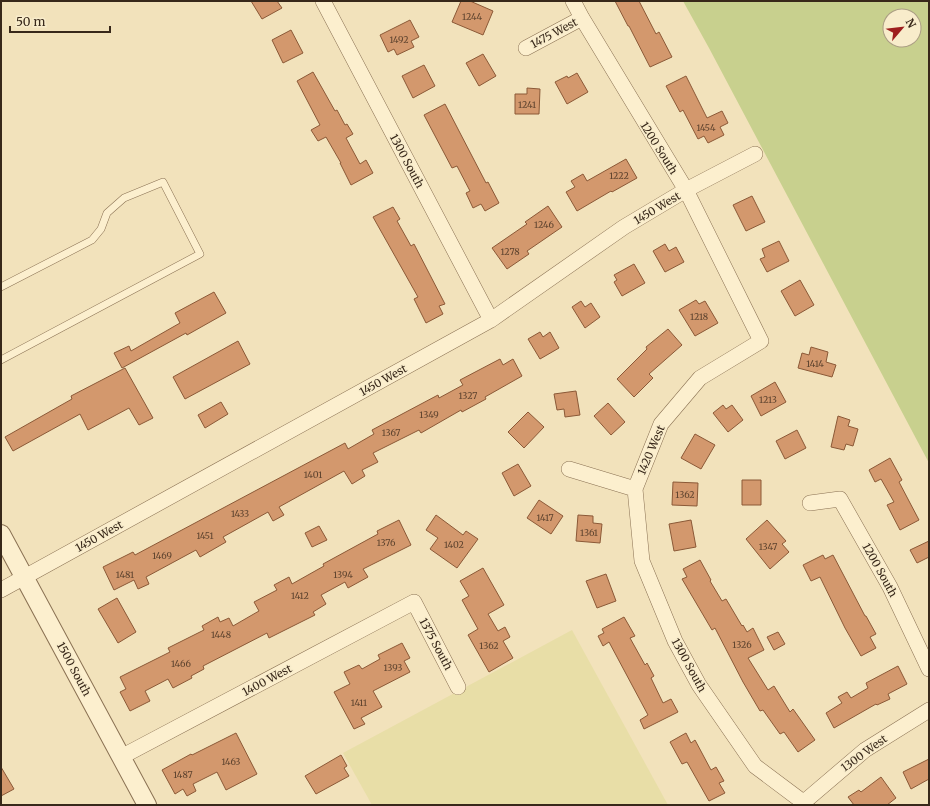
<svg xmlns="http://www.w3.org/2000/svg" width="930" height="806" font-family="Merriweather,serif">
<rect width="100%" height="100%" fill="#f2e2bb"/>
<path fill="#e8dea7" d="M572 630 668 805H372L343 753Z"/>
<path fill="#c8d08e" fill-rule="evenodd" d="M683 1H929V463L709 48ZM890 16H914V40H890Z"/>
<path fill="#d3986d" stroke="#8b5937" d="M251 1H277L282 8 262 19Z
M461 1H470L493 11 483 35 452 22Z
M615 1H639L656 34 659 32 672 57 650 67 629 26H628Z
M410 20 419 37 411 41 414 47 397 55 394 49 388 52 380 35Z
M291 30 303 53 283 63 272 40Z
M483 54 496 76 479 86 466 63Z
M424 65 435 86 413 98 402 76Z
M313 72 335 111 337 110 345 125 347 124 353 134 346 138 360 164 366 160 373 173 351 185 340 163H341L326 137 318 141 311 130 320 125 297 81Z
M577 73 588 92 567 104 555 82 567 76 568 78Z
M686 76 707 118 722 111 728 123 720 127 724 135 708 143 704 136 698 139 683 110 680 112 666 86Z
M527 88 540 89 539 114H515V94H527Z
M445 104 486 183 488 182 499 203 485 211 481 204 473 208 466 193 470 191 457 166 452 168 424 115Z
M626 159 637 178 612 192 611 191 577 211 566 192 575 187 571 181 583 174 587 181Z
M752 196 765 222 746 231 733 205Z
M548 206 562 227 527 251 529 254 507 269 492 248 527 224 525 222Z
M393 207 400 219 397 221 411 246 414 244 445 304 439 306 443 314 426 323 414 299 418 297 373 217Z
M779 241 789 261 767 272 760 259 765 257 762 249Z
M665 244 669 251 676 247 684 262 665 272 653 251Z
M634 264 645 283 622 296 614 282 617 280 614 275Z
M800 280 814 305 795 316 781 291Z
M214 292 226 313 187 335 186 333 122 368 114 353 129 346 131 351 180 323 175 313Z
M696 300 699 304 705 301 718 323 695 336 679 310Z
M581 301 585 307 591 303 600 317 585 328 572 307Z
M668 329 682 345 649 374 653 378 634 397 617 379 647 349 646 347Z
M540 332 543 337 550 332 559 348 540 359 528 339Z
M238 341 250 364 185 399 173 377Z
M811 347 828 352 826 362 836 365 832 377 798 368 802 353 809 355Z
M500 359 503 365 513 359 522 376 485 397 486 399 462 412 461 410 421 433 419 430 373 453 378 462 362 470 365 476 352 484 344 471 279 507 284 515 273 521 268 512 223 537 226 542 200 557 196 550 146 577 149 584 138 589 134 580 114 590 103 567 133 552 135 555 345 443 348 449 374 434 372 430 438 395 439 398 463 385 460 380Z
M125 368 153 418 139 425 129 408 88 430 80 414 13 451 5 437 72 399 71 396Z
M775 382 786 402 761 416 751 396Z
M576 391 580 415 565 417 564 409 557 410 554 394Z
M221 402 228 414 205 428 198 415Z
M608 403 625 422 611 435 594 416Z
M723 405 726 409 732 405 743 420 728 432 713 413Z
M528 412 544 427 524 448 508 432Z
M838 416 850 420 848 426 858 429 853 446 846 444 844 450 831 447Z
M797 430 806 448 785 459 776 441Z
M695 434 715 445 701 469 681 458Z
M890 458 902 480 899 482 919 520 900 530 887 505 894 502 881 479 875 482 869 470Z
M518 464 531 486 514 496 502 473Z
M742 480H761V505H742Z
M673 482 698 483 697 506 672 505Z
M539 500 563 516 551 534 527 518Z
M436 515 463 535 466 531 478 539 457 568 430 549 438 538 426 530Z
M578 515 593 516V523L602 524 600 543 576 541Z
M399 520 411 545 363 569 368 577 348 588 345 582 321 595 326 604 313 612 315 615 269 638 267 633 203 666 204 669 191 676 192 678 173 688 168 679 145 691 150 701 130 711 120 692 126 689 120 677 170 652 168 648 204 630 202 626 218 617 220 622 229 618 233 626 259 611 254 602 277 590 274 585 289 577 292 584 324 566 323 564 378 534 377 531Z
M691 520 696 547 674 551 669 524Z
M767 520 786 541 782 544 789 552 770 569 746 539Z
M319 526 327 540 312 547 305 533Z
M929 541V557L917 563 910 550Z
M823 555 825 559 833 555 865 616H866L876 634 870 637 876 648 861 656 845 628 820 577 811 581 803 565Z
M700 560 711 580 710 581 722 601 726 599 742 626 743 625 747 632 753 628 764 650 748 658 768 690 774 686 790 712 793 709 815 740 798 752 784 732 780 734 763 710 760 711 743 682 715 628 712 630 682 579 687 577 683 569Z
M483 568 504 605 488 614 498 631 505 627 510 637 503 641 513 658 489 672 468 635 478 629 462 600 469 596 460 581Z
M606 574 616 601 597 608 586 581Z
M117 598 136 632 118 643 98 609Z
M624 617 635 636 630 638 645 665 647 663 654 676 651 678 663 703 671 699 678 712 644 729 640 720 648 715 609 642 603 646 598 636 604 633 602 629Z
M778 632 785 644 774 650 767 637Z
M402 643 410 658 404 661 410 672 373 691 382 707 361 718 365 724 354 729 334 692 350 684 344 672 359 665 362 669 380 659 378 655Z
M898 666 907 684 888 694 890 699 877 705 876 704 834 728 826 713 842 703 838 697 847 692 851 698 868 688 866 683Z
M236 733 257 774 226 790 217 772 193 784 196 791 187 796 183 789 175 794 162 770 191 754 192 755Z
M686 733 691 743 695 740 711 770 716 767 724 781 719 783 725 793 709 801 687 762 682 764 670 742Z
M341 755 347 766 344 768 349 776 316 794 305 776Z
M929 759V779L911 789 903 772Z
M1 767 14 789 1 796Z
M881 777 896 798 887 805H854L848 797 859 790 861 792Z"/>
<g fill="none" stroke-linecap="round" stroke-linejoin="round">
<g stroke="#8a7153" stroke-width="8">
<path id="service" d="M1 287 92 240 101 229 107 213 124 198 163 182 200 254 1 360"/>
</g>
<g stroke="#8a7153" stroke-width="16">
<path id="minor" d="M323 1 491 320
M573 1 582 18 686 190 761 341 700 378 661 424 635 489 642 561 675 641 699 685 755 766 807 805
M526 48 582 18
M569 469 635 489
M810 503 840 499 890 587 929 669
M1 590 491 320 624 227 686 190 755 154
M121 757 414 602 458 687
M804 802 865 750 929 710"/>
</g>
<g stroke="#8a7153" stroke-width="20">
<path id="tertiary" d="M1 534 147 805"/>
</g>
<use href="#service" stroke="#fcefce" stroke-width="7"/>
<use href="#minor" stroke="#fcefce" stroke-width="15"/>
<use href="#tertiary" stroke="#fcefce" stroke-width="18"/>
</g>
<g text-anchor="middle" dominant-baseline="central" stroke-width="3" stroke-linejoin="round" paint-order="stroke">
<g font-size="9" fill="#5f442f">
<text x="472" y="16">1244</text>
<text x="399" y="39">1492</text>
<text x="527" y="104">1241</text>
<text x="706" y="127">1454</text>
<text x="619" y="175">1222</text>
<text x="544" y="224">1246</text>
<text x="510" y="251">1278</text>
<text x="699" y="316">1218</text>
<text x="815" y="363">1414</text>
<text x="468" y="395">1327</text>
<text x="768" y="399">1213</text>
<text x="429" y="414">1349</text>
<text x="391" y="432">1367</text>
<text x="313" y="474">1401</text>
<text x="685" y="494">1362</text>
<text x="240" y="513">1433</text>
<text x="545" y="517">1417</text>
<text x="589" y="532">1361</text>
<text x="205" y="535">1451</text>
<text x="386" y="542">1376</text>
<text x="454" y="544">1402</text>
<text x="768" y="546">1347</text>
<text x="162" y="555">1469</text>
<text x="125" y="574">1481</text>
<text x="343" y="574">1394</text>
<text x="300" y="595">1412</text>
<text x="221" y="634">1448</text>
<text x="742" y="644">1326</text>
<text x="489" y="645">1362</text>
<text x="181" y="663">1466</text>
<text x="393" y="667">1393</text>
<text x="359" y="702">1411</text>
<text x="231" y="761">1463</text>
<text x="183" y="774">1487</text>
</g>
<g font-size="11" fill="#38281a" stroke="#f8eccb">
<text transform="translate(554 33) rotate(-28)">1475 West</text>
<text transform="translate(659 148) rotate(58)">1200 South</text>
<text transform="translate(407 161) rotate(62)">1300 South</text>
<text transform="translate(657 208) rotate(-31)">1450 West</text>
<text transform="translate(383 380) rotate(-29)">1450 West</text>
<text transform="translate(651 450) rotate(-67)">1420 West</text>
<text transform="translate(99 536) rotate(-29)">1450 West</text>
<text transform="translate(880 570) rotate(61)">1200 South</text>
<text transform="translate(436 644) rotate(62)">1375 South</text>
<text transform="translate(689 665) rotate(61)">1300 South</text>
<text transform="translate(74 669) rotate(62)">1500 South</text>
<text transform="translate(267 680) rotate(-28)">1400 West</text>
<text transform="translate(864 753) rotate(-36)">1300 West</text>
</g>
</g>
<rect width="930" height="806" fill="none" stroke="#38281a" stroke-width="4"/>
<g transform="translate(902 28) rotate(62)"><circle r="19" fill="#f8eccb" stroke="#ab9e84"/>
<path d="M0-3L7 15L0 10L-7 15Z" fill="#9e1e1e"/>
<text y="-6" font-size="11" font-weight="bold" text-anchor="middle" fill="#38281a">N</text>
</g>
<path d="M10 26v6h100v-6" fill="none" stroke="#38281a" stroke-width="2"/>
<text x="16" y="26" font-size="12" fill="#38281a" stroke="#f8eccb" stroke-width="3" paint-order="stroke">50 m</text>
</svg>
